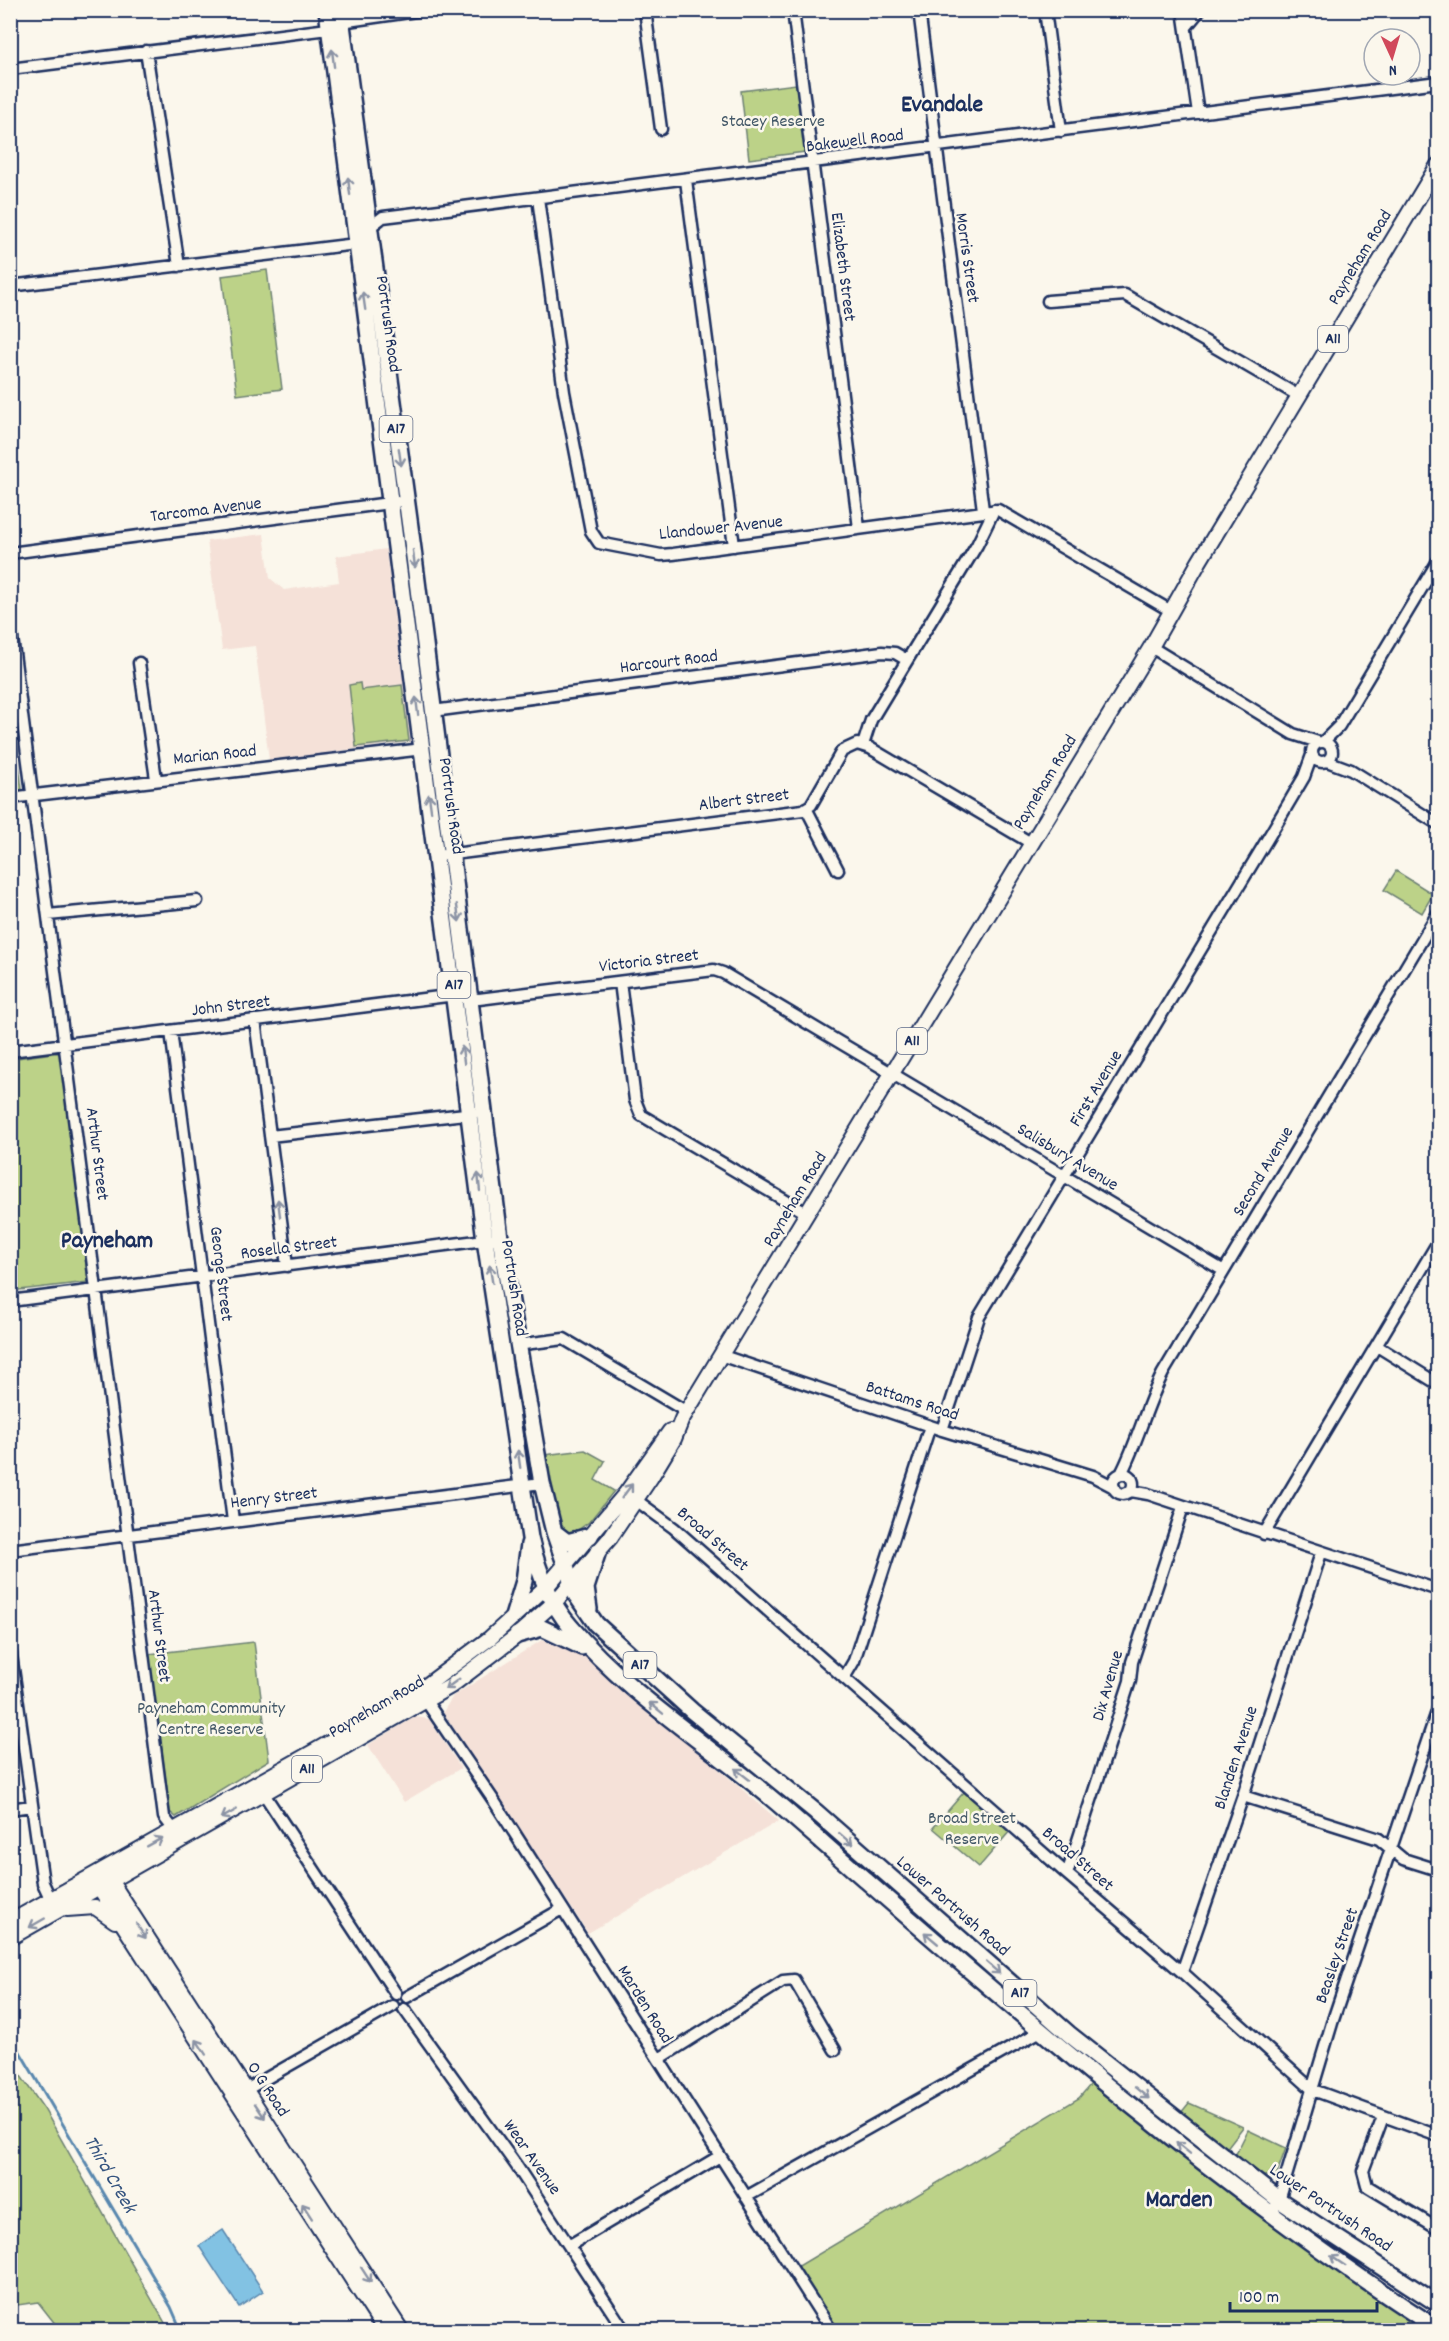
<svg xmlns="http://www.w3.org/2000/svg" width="1449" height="2341" font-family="Dekko,sans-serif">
<rect width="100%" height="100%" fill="#fbf7ec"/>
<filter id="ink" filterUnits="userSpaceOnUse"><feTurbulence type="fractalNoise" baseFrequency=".0167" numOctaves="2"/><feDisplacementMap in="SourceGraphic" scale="12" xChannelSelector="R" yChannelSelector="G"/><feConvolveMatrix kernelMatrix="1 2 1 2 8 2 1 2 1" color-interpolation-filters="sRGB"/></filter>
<g filter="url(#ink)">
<path fill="#f5e1d8" d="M264 534 270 578 284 590 339 582 336 556 386 549 411 742 269 760 255 646 222 650 207 541Z
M542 1640 588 1657 779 1821 588 1933 443 1712 453 1696Z
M415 1717 429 1719 461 1768 404 1802 368 1745Z"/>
<path fill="#bcd288" stroke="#6c8073" stroke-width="1.5" d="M796 84 805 152 749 159 741 91Z
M267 270 282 389 237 395 222 276Z
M360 683 361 690 402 685 409 741 356 747 349 685Z
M11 705 22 790 11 792H10Z
M1396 871 1433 894 1422 913 1384 890Z
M53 1053H61L88 1282 11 1291 10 1059Z
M585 1450 605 1461 595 1480 614 1491 589 1522 571 1535 559 1530 544 1455Z
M254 1642 269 1760 176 1817 170 1812 149 1654Z
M964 1792 1010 1831 979 1867 933 1828Z
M11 2062 44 2109 169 2330H60L38 2302 11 2306Z
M1096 2078 1438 2330H831L792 2270 1079 2098Z
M1189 2103 1243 2127 1226 2149 1180 2114Z
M1248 2130 1286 2148 1277 2173 1273 2176H1263L1235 2156Z"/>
<path fill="#82c2e3" stroke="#5987ae" stroke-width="1.5" d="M223 2230 263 2291 239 2307 199 2246Z"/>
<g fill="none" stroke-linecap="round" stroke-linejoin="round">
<path stroke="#5987ae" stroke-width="3" d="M10 2035 171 2307 181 2330"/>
<g stroke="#1b2f5e" stroke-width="15">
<path id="minor" d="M645 10 661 129
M793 10 859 528
M919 10 983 510
M1045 10 1061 131
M1183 10 1198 113
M334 23 423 10
M1186 27 1200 10
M146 51 179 266
M10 69 336 28
M686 180 734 546
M538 198 564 392 591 531 599 543 661 555 673 554 998 510 1171 611
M370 227 383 217 424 212 1438 82
M10 286 356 244
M1048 301 1125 295 1299 396
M10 553 397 502
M10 622 164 1817 174 1830
M1151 647 1293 734 1318 742
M139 663 156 779
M433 711 882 652 895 653 907 660
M1312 752a10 10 0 1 1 20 0a10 10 0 1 1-20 0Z
M1323 742 1339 726 1438 561
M863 745 871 720 977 545 994 510
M1327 761 1351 770 1438 824
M10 798 423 749
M806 808 838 870
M437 856 803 810 811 805 842 751 857 744 870 748 1031 843
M48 915 197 901
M620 982 635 1100 641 1115 808 1214
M255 1020 287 1266
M171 1031 233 1521
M10 1051 447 996 479 999 714 970 723 973 1224 1271
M270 1136 474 1113
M10 1301 500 1238
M516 1345 564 1339 687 1412
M1377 1346 1438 1384
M723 1356 942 1430 1093 1476 1114 1487
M942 1430 979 1317 1271 833 1304 777 1312 755
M1113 1484a10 10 0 1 1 20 0a10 10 0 1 1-20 0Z
M1121 1474C1138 1441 1146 1406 1163 1373L1438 913
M1131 1491 1148 1494 1438 1590
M636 1500 674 1528 1067 1874 1182 1972 1313 2090 1438 2136
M1264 1534 1438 1242
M10 1550 542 1483
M10 1647 43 1883 51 1900
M844 1678 854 1661 930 1426
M426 1701 494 1801 831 2330
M264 1794 396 1994
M1243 1796 1379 1839 1403 1859 1438 1870
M10 1809 31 1806
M1067 1874 1130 1681 1132 1662 1183 1507
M1182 1972 1243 1796 1321 1553
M407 1997 562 1909
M404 2009 516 2165 624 2330
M659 2059 783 1981 794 1980 835 2050
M246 2090 393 2006
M1383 2117 1363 2171 1367 2186 1438 2229
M746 2197 1039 2032
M1271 2215 1279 2200 1332 2023 1438 1709
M570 2245 720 2156"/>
</g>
<g stroke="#1b2f5e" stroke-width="18">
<path id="major" d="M106 1874 401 2330
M95 1881 385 2330
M67 1909 95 1907 115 1921
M10 1922 411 1697 490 1638 548 1585 626 1493 670 1431
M10 1938 451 1686 514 1638 555 1602 610 1538 651 1477 674 1439 682 1419 1151 647 1199 562 1438 165"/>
</g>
<g stroke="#1b2f5e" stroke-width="20">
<path id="highway" d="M327 10 485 1240 530 1538C537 1567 550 1603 570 1626 631 1698 713 1747 783 1808 994 1992 1202 2178 1438 2329
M340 10 413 549 500 1238 542 1483 554 1532 576 1595 596 1624 692 1711 816 1812 1069 2034 1279 2200 1438 2304
M554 1532 567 1542 590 1536
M589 1609 586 1588 598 1551
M513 1617 524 1581 529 1544
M517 1635 542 1628 582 1647"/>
</g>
<use href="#minor" stroke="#fbf7ec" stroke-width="10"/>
<use href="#major" stroke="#fbf7ec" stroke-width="14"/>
<use href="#highway" stroke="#fbf7ec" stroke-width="15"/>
</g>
<defs><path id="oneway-shaft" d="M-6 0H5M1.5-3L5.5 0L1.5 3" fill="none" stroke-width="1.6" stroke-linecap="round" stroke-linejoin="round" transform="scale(1.5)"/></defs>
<g stroke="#8b93a5">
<use href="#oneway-shaft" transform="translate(333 58) rotate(-97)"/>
<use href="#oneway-shaft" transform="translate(349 186) rotate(-97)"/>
<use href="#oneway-shaft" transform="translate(364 301) rotate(-98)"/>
<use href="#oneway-shaft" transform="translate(400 457) rotate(82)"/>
<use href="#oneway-shaft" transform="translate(414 559) rotate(83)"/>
<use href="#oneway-shaft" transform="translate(417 706) rotate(-97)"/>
<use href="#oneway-shaft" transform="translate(430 803) rotate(-98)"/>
<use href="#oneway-shaft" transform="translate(458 913) rotate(82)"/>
<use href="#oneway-shaft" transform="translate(463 1055) rotate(-98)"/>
<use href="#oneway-shaft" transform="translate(479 1182) rotate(-96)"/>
<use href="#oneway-shaft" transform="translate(279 1208) rotate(-97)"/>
<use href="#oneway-shaft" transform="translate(491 1274) rotate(-99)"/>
<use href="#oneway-shaft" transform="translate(519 1459) rotate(-98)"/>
<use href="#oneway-shaft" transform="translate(627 1491) rotate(-53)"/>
<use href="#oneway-shaft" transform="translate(452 1684) rotate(144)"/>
<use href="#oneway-shaft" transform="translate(656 1708) rotate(-141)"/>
<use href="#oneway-shaft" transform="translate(742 1774) rotate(-142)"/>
<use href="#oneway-shaft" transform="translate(229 1814) rotate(150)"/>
<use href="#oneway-shaft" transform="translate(846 1839) rotate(41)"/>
<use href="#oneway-shaft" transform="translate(155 1842) rotate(-29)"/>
<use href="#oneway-shaft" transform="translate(37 1923) rotate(150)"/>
<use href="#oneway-shaft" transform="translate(141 1931) rotate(57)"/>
<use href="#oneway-shaft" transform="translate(931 1938) rotate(-140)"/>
<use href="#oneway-shaft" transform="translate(993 1968) rotate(41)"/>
<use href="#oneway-shaft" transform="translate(201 2047) rotate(-123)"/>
<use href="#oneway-shaft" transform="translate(1142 2093) rotate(39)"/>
<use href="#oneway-shaft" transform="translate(260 2111) rotate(56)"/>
<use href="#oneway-shaft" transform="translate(1183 2148) rotate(-141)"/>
<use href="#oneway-shaft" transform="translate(307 2211) rotate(-123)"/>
<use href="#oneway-shaft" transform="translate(1338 2261) rotate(-146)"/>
<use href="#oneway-shaft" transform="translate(366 2275) rotate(57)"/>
</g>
</g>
<g text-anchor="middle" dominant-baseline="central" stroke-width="5" stroke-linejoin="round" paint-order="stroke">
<g fill="#fbf7ec" stroke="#5e6b89" stroke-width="1.5">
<rect x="1318" y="326" width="30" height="26" rx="4.5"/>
<rect x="379.5" y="416" width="33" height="26" rx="4.5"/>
<rect x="437.5" y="972" width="33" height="26" rx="4.5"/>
<rect x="897" y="1028" width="30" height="26" rx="4.5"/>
<rect x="623.5" y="1652" width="33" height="26" rx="4.5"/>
<rect x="292" y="1756" width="30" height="26" rx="4.5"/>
<rect x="1003.5" y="1980" width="33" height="26" rx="4.5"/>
</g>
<g font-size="16" font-weight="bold" fill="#1b2f5e">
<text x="1333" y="339">A11</text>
<text x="396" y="429">A17</text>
<text x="454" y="985">A17</text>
<text x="912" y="1041">A11</text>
<text x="640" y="1665">A17</text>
<text x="307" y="1769">A11</text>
<text x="1020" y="1993">A17</text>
</g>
<g font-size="18" fill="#435868" stroke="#fbf7ec">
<text x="773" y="122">Stacey Reserve</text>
<text x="211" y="1709">Payneham Community<tspan x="211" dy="21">Centre Reserve</tspan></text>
<text x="972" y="1819">Broad Street<tspan x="972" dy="21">Reserve</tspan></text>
</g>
<g font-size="18" fill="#1b2f5e" stroke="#fbf7ec">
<text transform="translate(855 142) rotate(-7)">Bakewell Road</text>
<text transform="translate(966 258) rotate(82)">Morris Street</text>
<text transform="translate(1361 258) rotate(-59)">Payneham Road</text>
<text transform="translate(842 267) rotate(83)">Elizabeth Street</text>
<text transform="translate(387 324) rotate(82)">Portrush Road</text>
<text transform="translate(206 511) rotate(-7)">Tarcoma Avenue</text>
<text transform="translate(721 529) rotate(-6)">Llandower Avenue</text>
<text transform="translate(669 663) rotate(-7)">Harcourt Road</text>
<text transform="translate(215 756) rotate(-6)">Marian Road</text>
<text transform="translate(1046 783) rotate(-59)">Payneham Road</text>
<text transform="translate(744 801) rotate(-7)">Albert Street</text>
<text transform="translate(450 806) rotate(82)">Portrush Road</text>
<text transform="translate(649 962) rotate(-7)">Victoria Street</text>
<text transform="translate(231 1007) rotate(-7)">John Street</text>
<text transform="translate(1097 1089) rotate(-59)">First Avenue</text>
<text transform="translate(96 1154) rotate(83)">Arthur Street</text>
<text transform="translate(1067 1158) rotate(31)">Salisbury Avenue</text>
<text transform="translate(1264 1172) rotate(-59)">Second Avenue</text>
<text transform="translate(796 1200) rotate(-59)">Payneham Road</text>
<text transform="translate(289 1249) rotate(-7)">Rosella Street</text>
<text transform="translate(220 1274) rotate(83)">George Street</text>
<text transform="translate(513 1288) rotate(81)">Portrush Road</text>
<text transform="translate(912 1402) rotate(18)">Battams Road</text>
<text transform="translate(274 1499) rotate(-7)">Henry Street</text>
<text transform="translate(712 1540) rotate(41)">Broad Street</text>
<text transform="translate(158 1636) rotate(83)">Arthur Street</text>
<text transform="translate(1109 1686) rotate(-74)">Dix Avenue</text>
<text transform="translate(377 1708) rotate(-30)">Payneham Road</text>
<text transform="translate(1237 1758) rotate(-72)">Blanden Avenue</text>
<text transform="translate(1077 1860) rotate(41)">Broad Street</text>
<text transform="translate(952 1907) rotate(41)">Lower Portrush Road</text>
<text transform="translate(1338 1956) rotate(-71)">Beasley Street</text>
<text transform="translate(644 2005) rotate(58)">Marden Road</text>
<text transform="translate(267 2090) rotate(57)">O G Road</text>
<text transform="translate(531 2158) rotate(55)">Wear Avenue</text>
<text transform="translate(1330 2209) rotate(34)">Lower Portrush Road</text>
</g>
<g font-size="20" font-style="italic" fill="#35547f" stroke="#fbf7ec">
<text transform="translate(109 2175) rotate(60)">Third Creek</text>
</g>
<g font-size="24" font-weight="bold" fill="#1b2f5e" stroke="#fbf7ec">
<text x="942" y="106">Evandale</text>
<text x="107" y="1242">Payneham</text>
<text x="1179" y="2201">Marden</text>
</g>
</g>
<rect width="1449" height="2341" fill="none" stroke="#fbf7ec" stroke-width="36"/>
<rect x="18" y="18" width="1413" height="2305" fill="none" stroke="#1b2f5e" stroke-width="2" filter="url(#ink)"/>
<g transform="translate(1392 57) rotate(176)"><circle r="28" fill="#fbf7ec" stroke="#a1a7b3" stroke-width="1.5"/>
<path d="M0-4.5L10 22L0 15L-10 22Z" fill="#d1495b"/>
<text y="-9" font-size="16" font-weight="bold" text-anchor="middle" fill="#1b2f5e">N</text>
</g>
<path d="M1230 2302v9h147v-9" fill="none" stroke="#1b2f5e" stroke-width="3"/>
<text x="1239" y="2302" font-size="18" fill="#1b2f5e" stroke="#fbf7ec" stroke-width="4.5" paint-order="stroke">100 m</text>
</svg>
